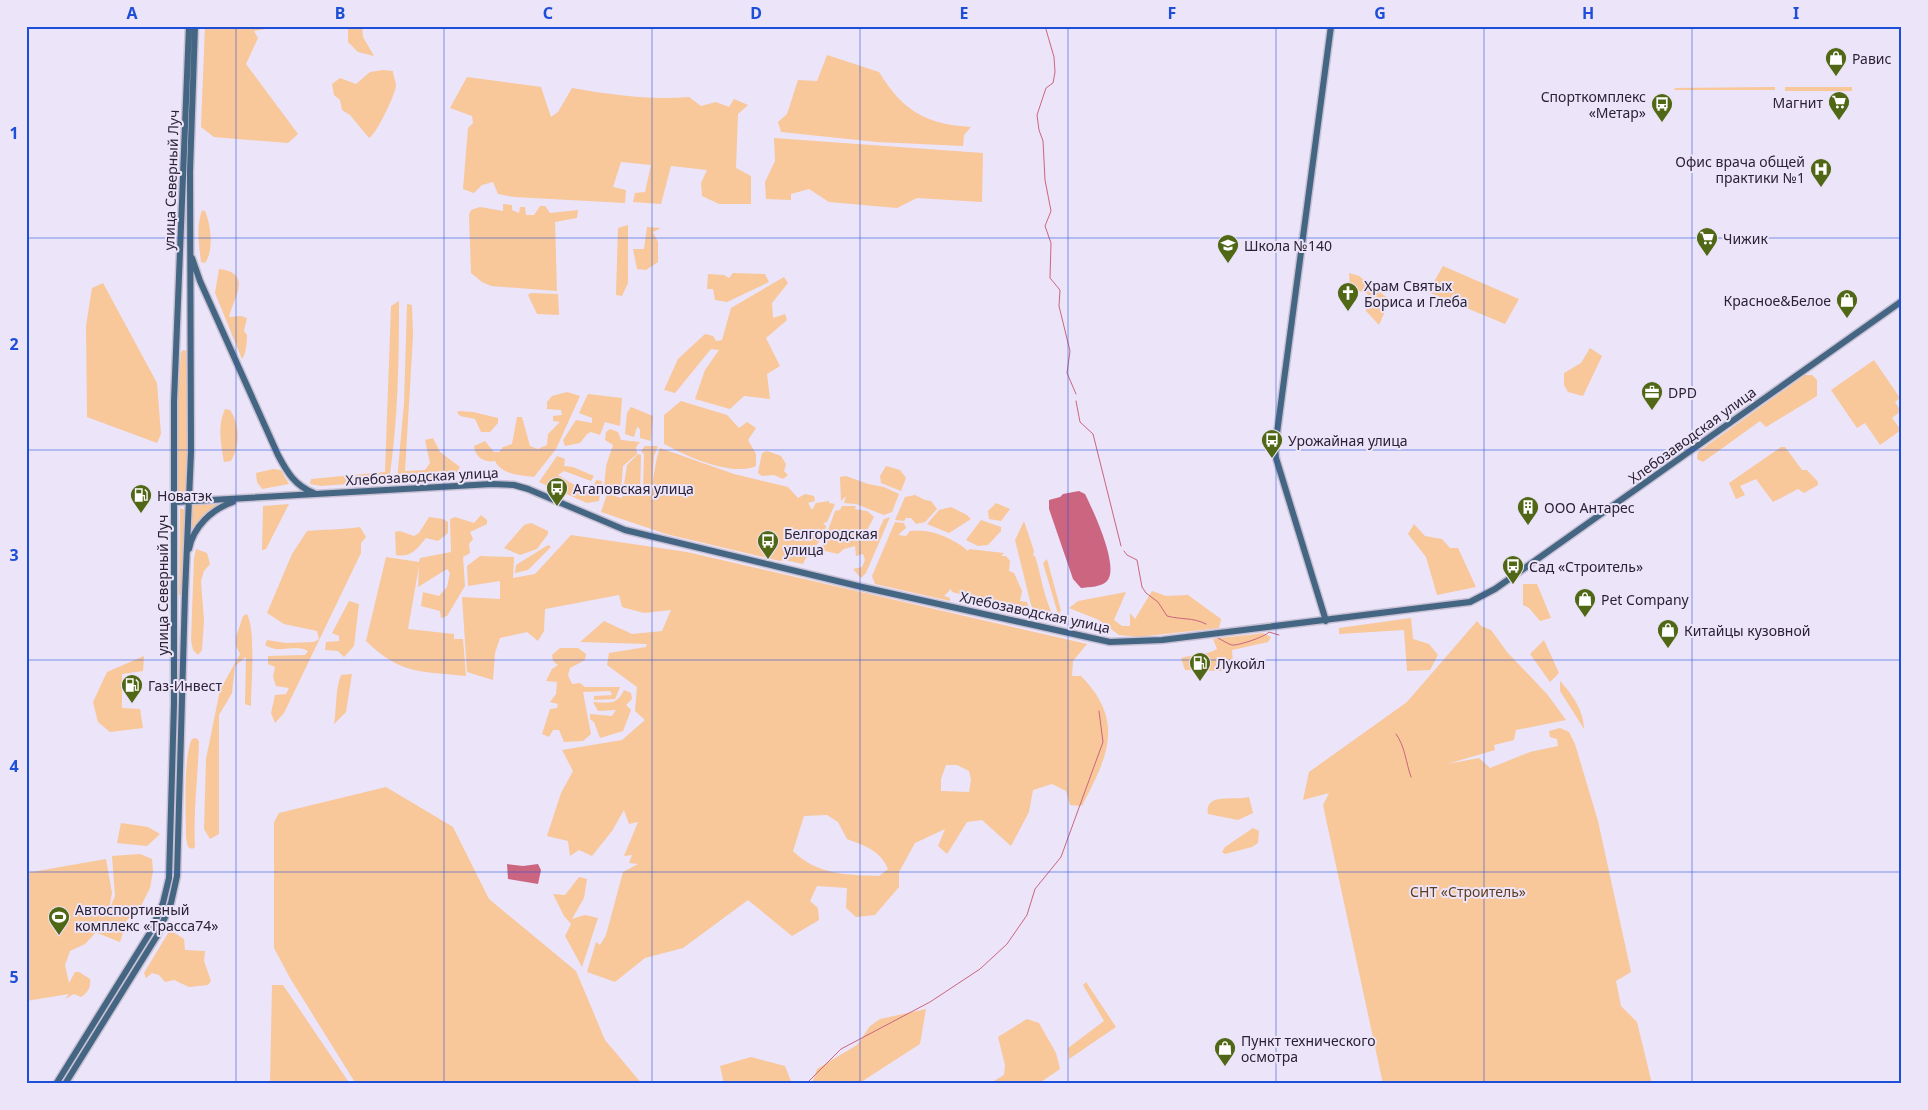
<svg xmlns="http://www.w3.org/2000/svg" width="1928" height="1110" font-family="'Noto Sans',sans-serif">
<rect width="100%" height="100%" fill="#ece4f8"/>
<path fill="#f8c79a" fill-rule="evenodd" d="M205 26H266V29L254 31 258 38 246 64 298 134 288 143 214 137 201 127Z
M348 26H362L363 37 374 56 358 52 348 42Z
M827 55 879 72C903 111 925 124 971 127L964 135 963 146 877 142 781 132 778 122 787 114 798 80 817 81Z
M383 70 393 71C393 75 396 82 396 86 395 95 376 135 369 138L350 115 342 110 340 100 334 95 332 84 340 78 356 84 370 72Z
M467 77 541 87 551 117 558 112 572 88C612 95 649 100 689 97L701 106 716 102 729 107 734 99 748 105 738 114 736 168 751 176V204H719L702 196 701 183 707 170 671 166 661 204 633 202 635 193 645 192 651 165 621 162 613 187 626 190 625 203 514 197 498 194 493 182 482 185 474 193 463 189 468 128 473 123 472 116 450 108Z
M1775 87V90H1674L1675 88Z
M1785 87H1852V91H1785Z
M774 138 983 153 982 202 917 198 897 208 829 202 809 189 791 194V200L766 199 765 182 775 161Z
M503 204 512 205V210L519 213 520 207H525L526 215H534L540 206H545L550 213 578 210 577 218 555 222 557 291 491 286 482 282 471 273 469 215 471 210 480 207 503 211Z
M202 210 205 211C211 225 214 251 205 263L201 262C199 244 196 227 202 210Z
M628 225V283L622 296 616 295 618 228Z
M647 227 661 228 653 232 658 242V262L646 270 637 269 633 249H644Z
M1443 266 1519 299 1505 324 1428 292Z
M219 269C254 273 233 299 229 317L241 316 247 318 244 331 247 335C247 341 246 355 242 359L215 293Z
M733 273 765 274 769 282 727 302 715 300 713 289H707L708 274 724 275 729 278Z
M1349 273 1359 276 1390 300 1379 325 1366 311 1368 294 1350 288Z
M784 277 788 283 772 303 773 318 785 314 787 320 766 338 780 366 767 374 770 399 744 396 730 409 695 399 705 370 719 350 711 349 675 393 664 390 678 359 705 334 713 336 716 341 722 340 731 308Z
M103 283 157 383 161 434 157 443 87 417 86 326 92 288Z
M531 293 558 294 559 315 537 314 528 295Z
M399 301C399 361 398 422 389 481L321 486 310 484 311 479 385 472 391 306Z
M407 304 412 305 413 336 405 471 425 470 430 463 425 440 433 438 440 452 460 467 453 478 397 481 404 403Z
M1590 348 1602 356 1583 396 1568 392 1564 385V373L1581 363Z
M183 350 187 351 189 356 188 475 186 492 183 494 178 492 177 408 181 353Z
M1874 360 1900 398 1895 402 1901 411 1892 418 1901 430 1880 445 1865 423 1857 428 1831 390Z
M1805 375H1812L1817 380V396L1766 427 1760 421 1703 462 1697 459 1698 452Z
M567 392 580 396 556 449 534 477C520 475 502 475 495 461 484 463 475 457 474 446L485 441 494 452H499L503 447 512 444 517 417H522L530 446 538 449 547 445 548 434 560 422 553 421V416L562 415 561 410 547 409V402L552 396Z
M588 394 622 398 620 426 605 422 600 435 591 432 587 434 580 443 565 446 563 440 576 420 592 423V418L579 413Z
M681 401 727 415 739 428 747 422 756 428 748 440 756 454V466C732 477 686 456 664 444V415Z
M631 407 653 416 651 441 640 438V429L637 427 634 437 625 434 627 413Z
M225 409 230 410C240 424 240 446 231 461L224 462C221 445 217 426 225 409Z
M459 411 473 412 498 418V423L490 432H481L475 419 460 416 457 412Z
M610 429 618 432 621 440 640 442 636 447 637 454 623 466 621 490 604 488 606 466 613 445 605 440 606 432Z
M645 446H658L654 456 652 484 657 457 660 448 734 474 788 487 798 498 805 494 814 496 815 501 808 503 812 510 816 503 829 501V503L835 504 827 522 823 523 826 526C823 543 809 550 803 564L784 560 780 561 666 534 601 512 607 494 622 498 627 465 638 454 641 455 640 494H643L644 454 641 451Z
M1781 447H1785L1802 470H1807L1818 482V485L1804 493 1798 489 1773 502 1756 479 1740 486 1745 495 1736 499 1729 483Z
M767 451 781 456 786 464 784 471 788 475 783 479 774 475 762 476 758 473 762 453Z
M557 456 565 459 564 466 573 467 594 476 591 481 564 471 558 475 586 492 592 490 596 480 602 481 599 501 587 503 539 482Z
M886 466 900 470 906 478 901 491 881 483 880 476Z
M273 469 281 470 289 484 262 489 257 482 256 473Z
M846 476 868 484 884 487 899 494 892 512 884 515 856 504 844 503 846 496 841 501 840 477Z
M915 495 925 500 931 501 937 509 925 522 916 524 911 518H906L904 521 895 520 905 497Z
M996 503 1010 509 1001 521 989 519 988 511Z
M222 504 202 520 190 540 192 505Z
M289 504 266 549 262 550 263 506Z
M842 506H856L855 509 867 511 874 517 867 530 868 537 877 534 884 519 890 517 866 573 861 578 853 569 862 567 865 560 863 554 856 556 855 546 844 549 838 554 821 550 835 511 840 510Z
M951 507 967 515 971 519 949 533 927 524 939 510Z
M180 508 185 510 181 595H179Z
M481 515 487 520V524L470 532 473 539 469 544 470 553 463 557 465 586 447 616 441 618 440 611 421 606 423 592 439 596 447 587 450 573 447 569 418 587 419 566 408 629 454 634V639H463L466 676C421 671 401 675 366 641L386 557 419 562 420 558 451 552 450 519 455 517 474 523Z
M429 517 443 519 448 522V533L438 541 426 538C417 549 411 558 396 555L395 532 400 531 414 536 419 533Z
M981 520 1001 527V531L988 545 978 546 966 540Z
M1024 521 1034 551 1033 556H1035C1041 575 1043 593 1051 611L1036 614 1031 605 1015 540Z
M895 522 904 523 906 528 898 535 906 536 910 531C930 528 953 538 968 551L969 549 1004 553 1001 556H1006L1010 561 1009 571 1014 573 1022 591 1020 601 1027 602 1030 612 952 592 951 589 944 596 950 598V601L875 584 872 576Z
M531 523 548 531V534L537 549 520 555 504 548 524 525Z
M1414 524 1425 536 1442 539 1450 548H1458L1476 587 1437 595 1426 557 1408 534Z
M360 527 366 537 361 543V553L284 713 275 723 271 713 275 695 286 694 289 688 276 686 273 677 275 667 268 664V656L305 655 308 651C293 643 280 655 265 645L267 640 286 643 314 642 319 639 317 631 284 624 267 613 292 554 307 531C325 529 342 530 360 527Z
M571 535 687 552 1087 644 1073 661 1072 676H1081C1126 722 1107 757 1082 806L1070 805 1066 791 1052 784 1033 790 1029 812 1011 846 982 820 967 822 947 854 938 846 945 829 915 843 899 872V887L875 915 856 917 846 908 847 888 817 886 810 901 818 908 819 920 792 936 748 900 683 948 645 958 615 982 587 972 596 942 600 945 606 935 623 872 638 864 629 863 632 855 624 856 638 822 629 824 624 810 612 831 592 856 579 850 570 856 568 841 547 836 561 793 573 771 562 750 622 740 645 720 635 711 637 687 607 665 609 653 646 647 647 644 580 642 604 621 632 634 662 631 671 610 644 613 622 607 619 595 545 609 544 631 538 641 527 632 500 638 495 653 493 680 467 672 462 597 500 599V581L468 586 467 566 480 556 514 557 513 578 535 574ZM946 765H957L969 771 971 780 969 792 941 791V779ZM827 815 838 822 847 839C865 846 880 850 888 869L879 876C848 875 817 875 793 851L804 816Z
M548 545 551 547 528 570 515 573 516 565Z
M196 549 207 553 210 564 204 571 201 581 204 621 202 650 198 655 193 650 191 640 194 558Z
M1047 559 1061 611 1058 614 1043 563Z
M1523 584H1537L1551 618 1540 621 1529 608 1523 605Z
M1152 591 1166 596 1188 595 1221 619 1219 628 1138 637 1119 635 1099 620 1069 608 1078 601 1126 592 1114 620 1122 626H1130V613L1135 619Z
M349 601 359 604 354 646 344 657 338 651 325 650 326 642 339 641V636L332 633Z
M247 614C256 631 251 684 251 706L245 704 246 657 235 666 232 693 219 715V834L210 839 204 829 206 759 220 690 240 654 236 646V637L243 616Z
M1411 618 1413 639 1429 644 1438 655 1430 670 1407 671 1404 630 1339 634V628Z
M1477 621 1481 626 1491 630 1507 652 1547 694 1566 720 1516 730 1514 740 1494 745 1495 750 1447 764 1479 758 1490 768 1530 752 1558 746 1557 739 1550 737 1549 731 1560 728 1569 732 1575 744 1598 821 1631 972 1616 981 1621 1006 1637 1022 1652 1084H1383L1323 805 1329 793 1303 800 1309 772 1407 702Z
M1263 633 1271 637 1268 642 1232 650 1233 664 1223 671 1185 670 1181 658C1194 654 1205 656 1217 649L1213 639C1230 636 1246 636 1263 633Z
M1544 640 1559 673 1550 682 1530 654Z
M560 648H578L586 654 585 660 570 668 568 675 572 684 580 683 585 687H620L615 699 594 700V696L612 695 610 691 583 692 591 734 583 741 564 742 559 730H553L549 737 542 734 550 709 557 708 558 704 550 702 556 694 557 682 546 681 552 669 558 665 553 661 552 655Z
M144 656 143 671 122 674V708L140 709 143 728 110 732 98 722 93 702 107 672Z
M352 674 346 712 334 724C337 707 335 690 341 675Z
M1560 681C1572 694 1584 711 1584 729L1560 691Z
M624 690 631 693 632 699 626 705 631 710 623 731 600 738 594 722 590 719V714L612 716 616 710 598 711 593 702C609 703 617 705 624 690Z
M196 738 199 741C198 777 193 811 195 847L192 849 188 847 186 838C186 816 183 756 192 739Z
M386 787 453 827 489 899 576 971 605 1040 642 1084H356L290 978 274 948V822L279 813Z
M1249 797 1253 813 1238 820 1208 814C1204 792 1235 801 1249 797Z
M121 823 148 827 160 834 147 846 117 843Z
M1253 828 1259 831 1258 843 1252 847 1225 854 1222 852 1225 847Z
M140 854 152 859 153 871 150 888 141 906 127 920 120 942 97 933 98 930 85 944 70 951 65 965 69 983 75 972H79L90 979C91 988 88 992 81 997L74 994 65 999 69 994 26 1001V873L106 859 112 893 109 909 104 922 115 896 112 856Z
M579 877 587 879 584 898 572 919 585 915 598 918 582 967 565 936 571 924 564 916 553 894 565 895Z
M170 930 184 939 185 950 205 951 204 961 211 981 208 985 189 987 174 980 165 982 159 975 152 973 146 978 144 973Z
M1086 982 1116 1027 1069 1059 1068 1048 1104 1021 1083 985Z
M272 985H283L350 1084H270Z
M926 1009 920 1044 858 1084H812L817 1069 857 1045 870 1026 880 1019Z
M1027 1019 1039 1023 1056 1053 1060 1069 1038 1084H989L1004 1075 1005 1065 998 1037Z
M751 1057 785 1066 792 1084H724L720 1066Z"/>
<path fill="#cb6580" d="M1079 491 1085 494C1093 510 1120 567 1107 581 1102 587 1089 587 1081 588L1073 579 1049 509V500L1060 497 1063 494Z
M507 864 523 866 538 864 541 870 538 884 508 879Z"/>
<g fill="none" stroke-linecap="round" stroke-linejoin="round">
<path stroke="#cb6580" stroke-width="1" d="M1045 26 1054 57 1055 72 1053 83 1046 88 1037 115 1039 130 1043 141 1045 180 1051 211 1045 226 1051 243 1050 278 1060 290 1059 306 1070 351 1067 373 1076 394
M1076 401 1080 422 1093 434 1121 546
M1124 551 1127 555 1137 560 1142 587 1146 593 1158 602 1167 616C1182 620 1192 617 1206 624
M1218 638C1222 640 1228 644 1232 645 1237 646 1265 637 1269 632L1279 635
M1396 734C1405 746 1406 763 1411 777
M806 1084 841 1049 930 1002 980 969 1007 944 1027 915 1035 889 1061 857 1103 742 1099 711"/>
<g stroke="#c9c1d5" stroke-width="9">
<path id="major" d="M192 258 200 281 278 455C287 472 295 486 314 493
M175 502 492 484 514 485 528 489 625 530 862 587 1110 642 1162 640 1437 606 1470 602 1495 589 1902 301
M189 549C193 527 212 509 233 502
M1326 621 1276 458 1275 448 1331 26
M56 1084 151 931 163 903 169 878 174 704V401L189 26
M65 1084 157 936 171 903 177 876 185 593 191 452 190 171 195 26"/>
</g>
<use href="#major" stroke="#446682" stroke-width="6"/>
</g>
<path fill="none" stroke="#1d4ed8" stroke-width="1" stroke-opacity="0.55" d="M236 26V1084M444 26V1084M652 26V1084M860 26V1084M1068 26V1084M1276 26V1084M1484 26V1084M1692 26V1084M26 238H1902M26 450H1902M26 660H1902M26 872H1902"/>
<defs>
<g id="shop-pin" transform="scale(1.125)"><path d="M0 17L-7.5 6A9.5 9.5 0 1 1 7.5 6Z" fill="#506716" stroke="#ece4f8"/><path d="M-5-2.5h2.3a2.7 3.5 0 0 1 5.4 0H5L5.5 6h-11ZM-1.5-2.5h3a1.5 2.3 0 0 0-3 0Z" fill="#fff"/></g>
<g id="supermarket-pin" transform="scale(1.125)"><path d="M0 17L-7.5 6A9.5 9.5 0 1 1 7.5 6Z" fill="#506716" stroke="#ece4f8"/><path d="M-6-5.5h2.5l.6 2H6L4.5 2H-2.5L-4.4-4H-6ZM-1.5 3.2a1.3 1.3 0 1 0 .1 0ZM3 3.2a1.3 1.3 0 1 0 .1 0Z" fill="#fff"/></g>
<g id="bus-pin" transform="scale(1.125)"><path d="M0 17L-7.5 6A9.5 9.5 0 1 1 7.5 6Z" fill="#506716" stroke="#ece4f8"/><path d="M-5-6H5V4H4V6H2V4H-2V6H-4V4H-5ZM-3.5-4V0h7V-4ZM-3.5 1.2v1.5H-2V1.2ZM2 1.2v1.5H3.5V1.2Z" fill="#fff"/></g>
<g id="hospital-pin" transform="scale(1.125)"><path d="M0 17L-7.5 6A9.5 9.5 0 1 1 7.5 6Z" fill="#506716" stroke="#ece4f8"/><path d="M-5-5h3v3.5h4V-5h3V5h-3V1.5h-4V5h-3Z" fill="#fff"/></g>
<g id="school-pin" transform="scale(1.125)"><path d="M0 17L-7.5 6A9.5 9.5 0 1 1 7.5 6Z" fill="#506716" stroke="#ece4f8"/><path d="M0-5L7-2L0 1L-7-2ZM-4 1L0 2.5L4 1V4Q0 6-4 4Z" fill="#fff"/></g>
<g id="church-pin" transform="scale(1.125)"><path d="M0 17L-7.5 6A9.5 9.5 0 1 1 7.5 6Z" fill="#506716" stroke="#ece4f8"/><path d="M-1.2-6h2.4v3.5h3.3v2.4h-3.3V6h-2.4V-.1h-3.3v-2.4h3.3Z" fill="#fff"/></g>
<g id="office-pin" transform="scale(1.125)"><path d="M0 17L-7.5 6A9.5 9.5 0 1 1 7.5 6Z" fill="#506716" stroke="#ece4f8"/><path d="M-6-3h4V-5.5h4V-3h4V5H-6ZM-1-4.5V-3h2v-1.5ZM-6 0V1H6V0Z" fill="#fff"/></g>
<g id="fuel-pin" transform="scale(1.125)"><path d="M0 17L-7.5 6A9.5 9.5 0 1 1 7.5 6Z" fill="#506716" stroke="#ece4f8"/><path d="M-5.5-6h7V0h2V4h1.3V-2.5L3-4.5l.8-.8L6-3V5H2.5V1h-1V6h-7ZM-4.2-4.7v3.2H.2V-4.7Z" fill="#fff"/></g>
<g id="building-pin" transform="scale(1.125)"><path d="M0 17L-7.5 6A9.5 9.5 0 1 1 7.5 6Z" fill="#506716" stroke="#ece4f8"/><path d="M-4-6H4V6H1V3H-1V6H-4ZM-2.5-4.3h1.7v1.8h-1.7ZM.8-4.3h1.7v1.8H.8ZM-2.5-1h1.7V.8h-1.7ZM.8-1h1.7V.8H.8Z" fill="#fff"/></g>
<g id="stadium-pin" transform="scale(1.125)"><path d="M0 17L-7.5 6A9.5 9.5 0 1 1 7.5 6Z" fill="#506716" stroke="#ece4f8"/><path d="M0-5a6.5 5 0 1 0 0 10a6.5 5 0 1 0 0-10ZM-3.5-1.8h7v3.6h-7Z" fill="#fff"/></g>
</defs>
<g fill-rule="evenodd">
<use href="#shop-pin" x="1836" y="58"/>
<use href="#supermarket-pin" x="1839" y="102"/>
<use href="#bus-pin" x="1662" y="104"/>
<use href="#hospital-pin" x="1821" y="169"/>
<use href="#supermarket-pin" x="1707" y="238"/>
<use href="#school-pin" x="1228" y="245"/>
<use href="#church-pin" x="1348" y="293"/>
<use href="#shop-pin" x="1847" y="300"/>
<use href="#office-pin" x="1652" y="392"/>
<use href="#bus-pin" x="1272" y="440"/>
<use href="#bus-pin" x="557" y="488"/>
<use href="#fuel-pin" x="141" y="495"/>
<use href="#building-pin" x="1528" y="507"/>
<use href="#bus-pin" x="768" y="541"/>
<use href="#bus-pin" x="1513" y="566"/>
<use href="#shop-pin" x="1585" y="599"/>
<use href="#shop-pin" x="1668" y="630"/>
<use href="#fuel-pin" x="1200" y="663"/>
<use href="#fuel-pin" x="132" y="685"/>
<use href="#stadium-pin" x="59" y="917"/>
<use href="#shop-pin" x="1225" y="1048"/>
</g>
<g text-anchor="middle" dominant-baseline="central" stroke-width="4" stroke-linejoin="round" paint-order="stroke">
<g font-size="14" fill="#2b2235" stroke="#ece4f8" text-anchor="start">
<text x="1852" y="58">Равис</text>
<text x="1646" y="96" text-anchor="end">Спорткомплекс<tspan x="1646" dy="16">«Метар»</tspan></text>
<text x="1823" y="102" text-anchor="end">Магнит</text>
<text x="1805" y="161" text-anchor="end">Офис врача общей<tspan x="1805" dy="16">практики №1</tspan></text>
<text x="1723" y="238">Чижик</text>
<text x="1244" y="245">Школа №140</text>
<text x="1364" y="285">Храм Святых<tspan x="1364" dy="16">Бориса и Глеба</tspan></text>
<text x="1831" y="300" text-anchor="end">Красное&amp;Белое</text>
<text x="1668" y="392">DPD</text>
<text x="1288" y="440">Урожайная улица</text>
<text x="573" y="488">Агаповская улица</text>
<text x="157" y="495">Новатэк</text>
<text x="1544" y="507">ООО Антарес</text>
<text x="784" y="533">Белгородская<tspan x="784" dy="16">улица</tspan></text>
<text x="1529" y="566">Сад «Строитель»</text>
<text x="1601" y="599">Pet Company</text>
<text x="1684" y="630">Китайцы кузовной</text>
<text x="1216" y="663">Лукойл</text>
<text x="148" y="685">Газ-Инвест</text>
<text x="75" y="909">Автоспортивный<tspan x="75" dy="16">комплекс «Трасса74»</tspan></text>
<text x="1241" y="1040">Пункт технического<tspan x="1241" dy="16">осмотра</tspan></text>
</g>
<g font-size="14" fill="#2b2235" stroke="#ece4f8">
<text transform="translate(171 180) rotate(-88)">улица Северный Луч</text>
<text transform="translate(1692 435) rotate(-36)">Хлебозаводская улица</text>
<text transform="translate(422 476) rotate(-3)">Хлебозаводская улица</text>
<text transform="translate(162 585) rotate(-90)">улица Северный Луч</text>
<text transform="translate(1035 612) rotate(12)">Хлебозаводская улица</text>
</g>
<g font-size="14" fill="#5e3e1d" stroke="#ece4f8">
<text x="1468" y="891">СНТ «Строитель»</text>
</g>
</g>
<rect width="1928" height="1110" fill="none" stroke="#ece4f8" stroke-width="55"/>
<rect x="28" y="28" width="1872" height="1054" fill="none" stroke="#1d4ed8" stroke-width="2"/>
<g font-size="16" text-anchor="middle" font-weight="bold" fill="#1d4ed8">
<text x="132" y="19">A</text>
<text x="340" y="19">B</text>
<text x="548" y="19">C</text>
<text x="756" y="19">D</text>
<text x="964" y="19">E</text>
<text x="1172" y="19">F</text>
<text x="1380" y="19">G</text>
<text x="1588" y="19">H</text>
<text x="1796" y="19">I</text>
<text x="14" y="139">1</text>
<text x="14" y="350">2</text>
<text x="14" y="561">3</text>
<text x="14" y="772">4</text>
<text x="14" y="983">5</text>
</g>
</svg>
